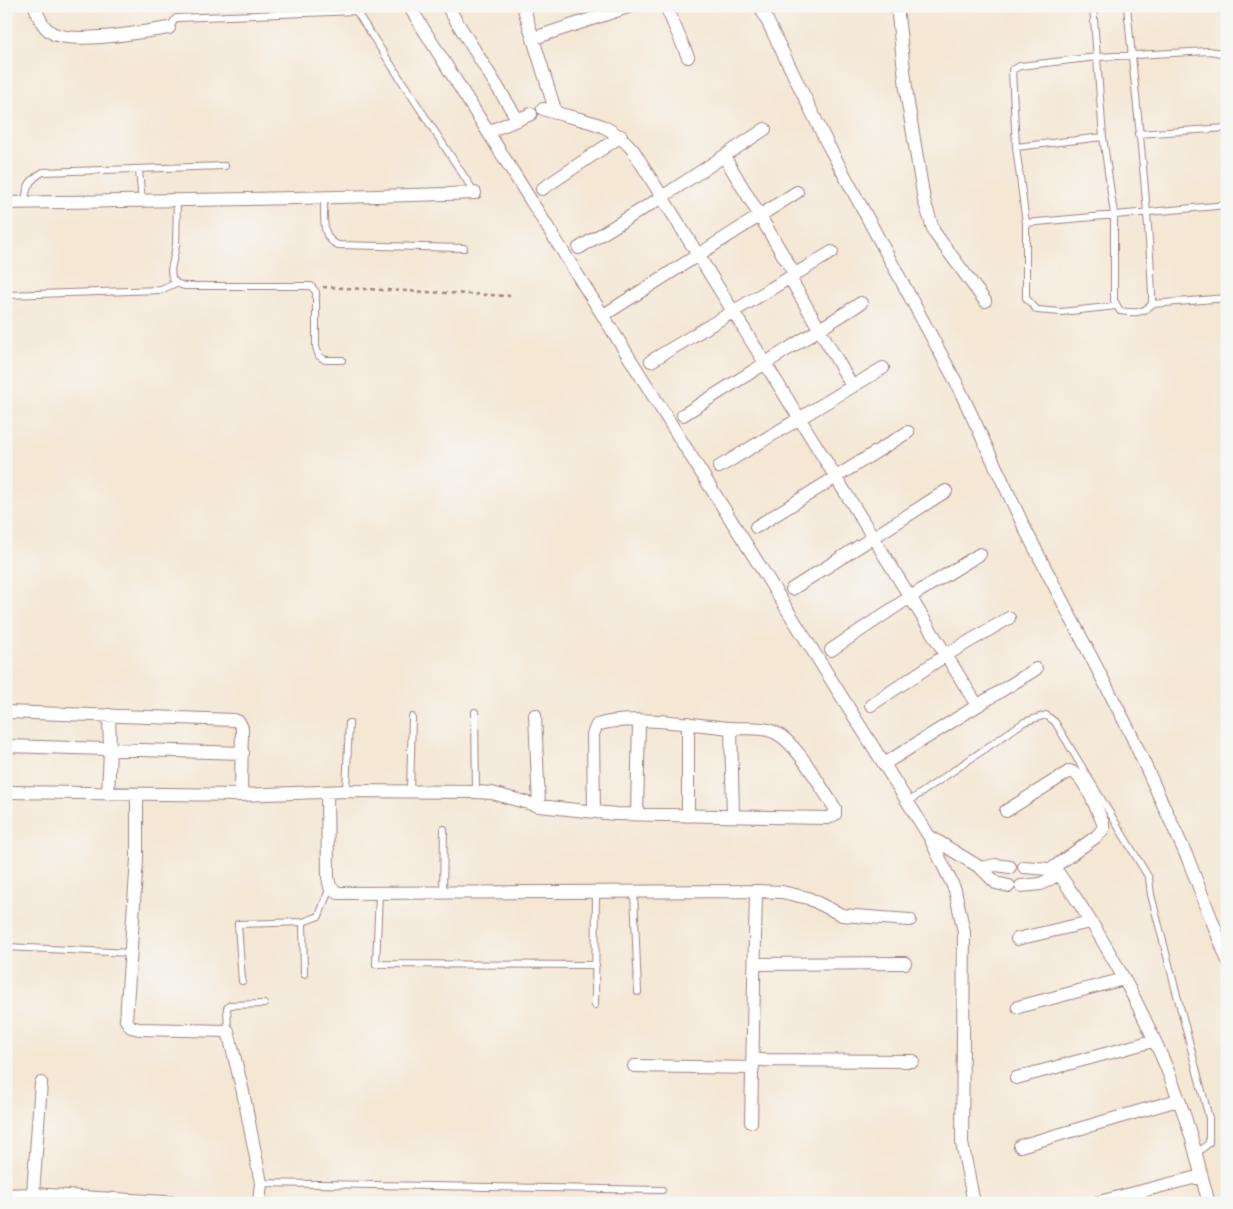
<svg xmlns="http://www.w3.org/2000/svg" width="1233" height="1209" font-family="'Shantell Sans',sans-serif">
<rect width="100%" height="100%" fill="#f6f6f2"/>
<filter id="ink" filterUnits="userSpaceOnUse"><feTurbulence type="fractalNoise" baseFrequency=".02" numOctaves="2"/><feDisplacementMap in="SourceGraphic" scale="10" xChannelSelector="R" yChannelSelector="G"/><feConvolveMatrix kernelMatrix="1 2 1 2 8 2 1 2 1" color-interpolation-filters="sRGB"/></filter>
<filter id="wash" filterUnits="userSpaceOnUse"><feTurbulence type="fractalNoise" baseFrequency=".0096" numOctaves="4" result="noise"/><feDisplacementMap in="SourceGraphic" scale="20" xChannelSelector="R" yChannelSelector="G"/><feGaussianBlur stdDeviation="1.12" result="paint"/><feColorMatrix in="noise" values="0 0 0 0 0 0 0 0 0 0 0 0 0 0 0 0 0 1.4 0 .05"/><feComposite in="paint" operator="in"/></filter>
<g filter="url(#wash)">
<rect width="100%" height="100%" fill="#f4e7d4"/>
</g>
<g filter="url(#ink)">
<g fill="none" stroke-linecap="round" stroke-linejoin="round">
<g stroke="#9f8380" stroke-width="8">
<path id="service" d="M1093 6 1103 137 1114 214V300L1120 311C1133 313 1143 314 1152 304V294C1148 198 1136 102 1127 6
M169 28 176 18 356 11 475 193
M1138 134 1227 128
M1016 147 1103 137
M139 171 142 201
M324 199C325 217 320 238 338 245L464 248
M177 200 176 246 171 270 172 278 176 283 184 286H311L316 292V347L319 356 325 360H342
M25 203C26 187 29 180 43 172L225 166
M1026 223 1227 205
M6 295 161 290 176 283
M1152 304 1227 298
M1116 306 1061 312 1037 310 1026 298V223L1016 147 1012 70 1020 66 1097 57 1209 51 1221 53 1227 61
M475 712 476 792
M346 791 349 723
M410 791 412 717
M908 802 1024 722 1046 715 1055 722 1149 878 1151 895 1209 1118V1143L1196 1154
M634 892 638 992
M379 893 376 964 596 965
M443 893 444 829
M303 922 304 974
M6 947 131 953
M242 981 238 924 303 922 319 916 330 887
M595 1005 596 892
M228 1031 227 1008 230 1005 264 1004
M261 1183 662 1190"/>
</g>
<g stroke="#9f8380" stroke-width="14">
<path id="minor" d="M35 6C38 17 44 29 54 34 79 44 141 32 169 28
M409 6 929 836 981 868 996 883 1009 886
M447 6 518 120
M523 6 556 113
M666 6 688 57
M760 6 827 143 956 382 1026 531 1129 730 1188 859 1227 959
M897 6 907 97 924 200 934 232 985 301
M534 38 631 6
M543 109C581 122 606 118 633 150L977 705
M488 132 531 114
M724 156 795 275
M542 189 621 136
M6 203C163 200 319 199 475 193
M579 248 662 197 765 129
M790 278 852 386
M610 311 797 192
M651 361 832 252
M683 415 861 303
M719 467 883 368
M756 527 908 432
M792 589 946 491
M831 650 910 597 980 554
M871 705 946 655 1009 618
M6 712 234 720 239 722 242 728 241 795
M535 715 539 806
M688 723V816
M731 728 733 816
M6 746 243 753
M884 764 1036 669
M6 792 241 795 346 791 476 792 492 793 539 806 615 814 828 818 835 814V808C820 787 799 745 776 733 763 726 744 729 730 728 696 725 627 714 597 725L593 734 594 811
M327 792 328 877 330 887 338 893 756 891 751 1122
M108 794 110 750 109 715
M137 794V859L126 1020 131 1027 139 1029 228 1031 243 1092 261 1183 259 1203
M1006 811 1070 771C1084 774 1097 810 1103 823V829L1097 836 1050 870
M637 814 639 722
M929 836 955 890 964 932 962 1143 974 1203
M1024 867 1048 869 1059 874C1111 946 1164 1047 1190 1133 1197 1156 1202 1180 1209 1203
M981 868 996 865 1010 867
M1021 886 1041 884 1059 874
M756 891 782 892 808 898 842 915 910 920
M1017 939 1090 922
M755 964 905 963
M1018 1007 1124 979
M753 1060 913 1061
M634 1066 753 1068
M1016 1078 1153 1041
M1020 1146 1178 1100
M33 1194 41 1083
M6 1195 33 1194 180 1203
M1095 1203 1201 1176"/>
</g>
<path stroke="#9f8380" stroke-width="2.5" stroke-dasharray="4 4" stroke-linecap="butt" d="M323 287 510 296"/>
<use href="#service" stroke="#fff" stroke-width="6"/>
<use href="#minor" stroke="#fff" stroke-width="12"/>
</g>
</g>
<rect width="1233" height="1209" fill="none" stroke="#f6f6f2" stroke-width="25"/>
</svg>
